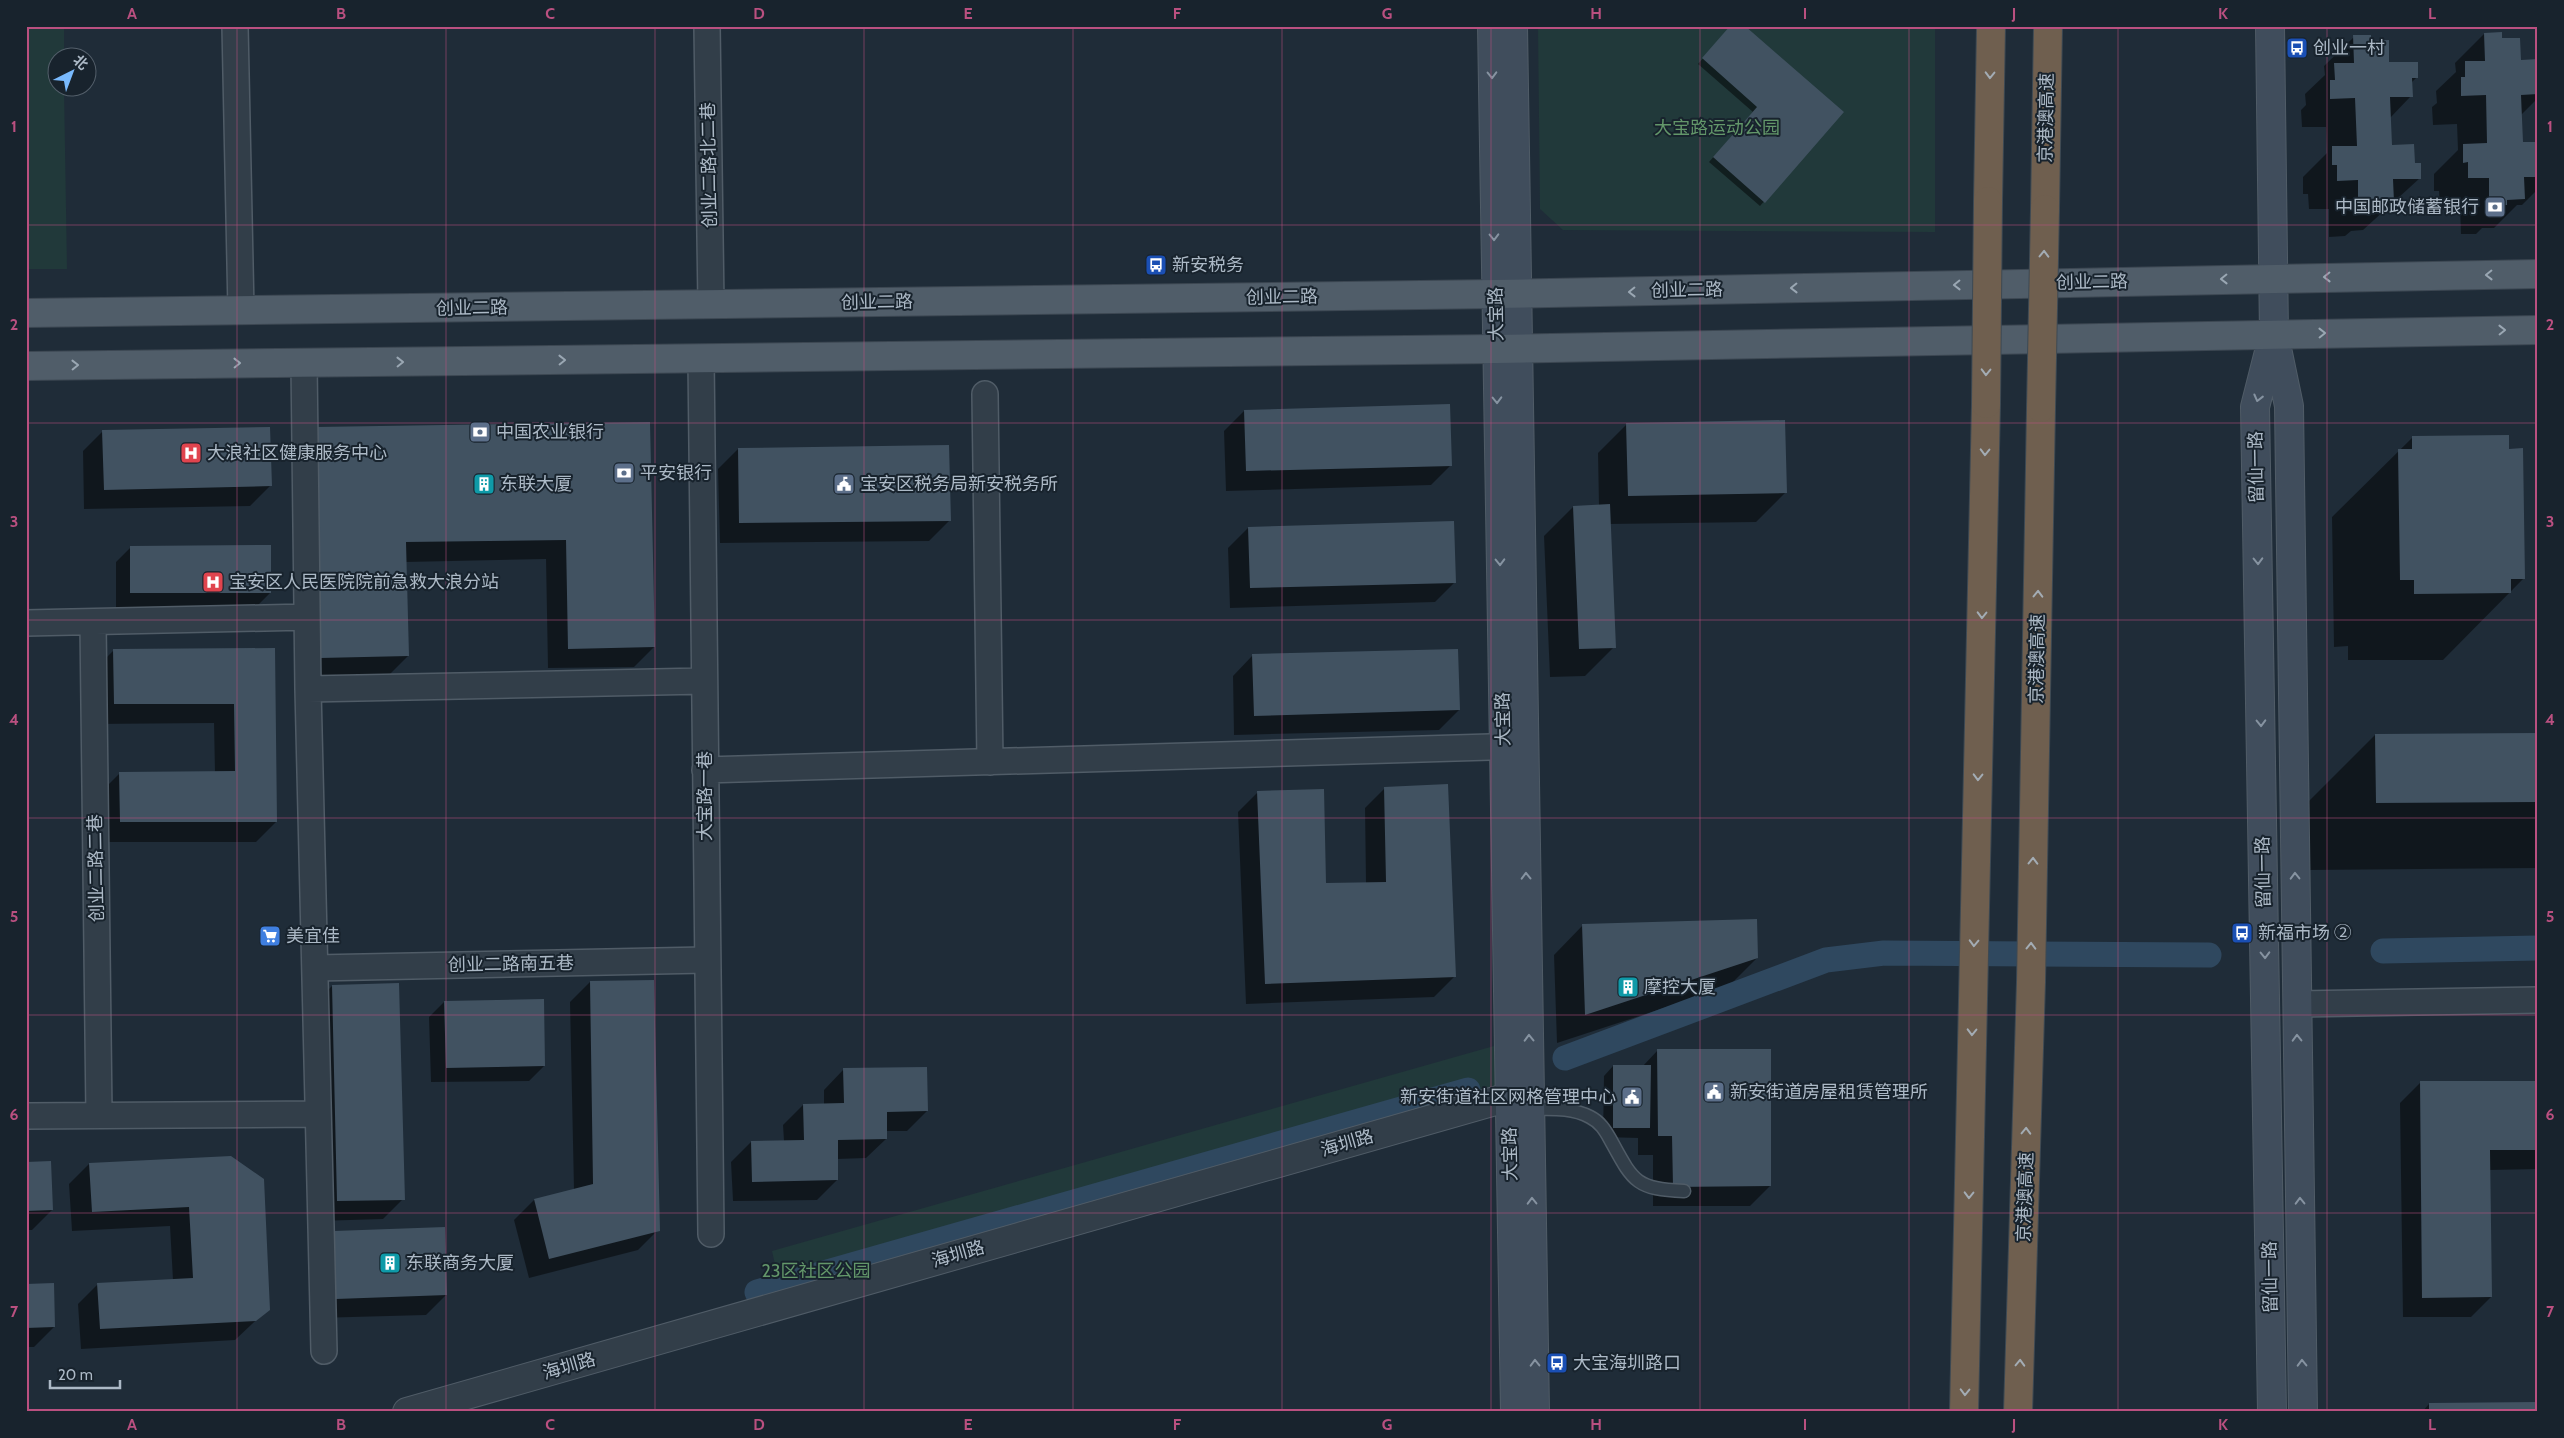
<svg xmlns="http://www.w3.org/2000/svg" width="2564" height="1438" font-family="Cabin,'Noto Sans SC',sans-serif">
<rect width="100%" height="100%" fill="#1f2c38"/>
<path fill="#21393a" d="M26 26H64V57L58 58V88H64L67 269H26Z
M1538 26H1935V232L1563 230 1540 209Z
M1508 1042 1509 1097 786 1312 772 1251Z"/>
<path fill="#0007" d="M1731 26 1842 112 1760 206 1709 162 1753 112 1698 64Z
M2484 34 2501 39 2519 61H2538V98L2521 115 2522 144 2538 143V189L2522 205H2517L2494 228H2482L2476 234H2461L2460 206 2440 207 2439 191H2434V174L2458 150 2457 124 2433 125 2432 107 2437 103 2436 91 2456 72 2455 63Z
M2354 37 2370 42 2388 64 2417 77 2411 83V96L2390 118 2391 146 2414 164 2420 178 2363 230 2351 231 2345 236 2329 237V209H2309L2308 194H2303V177L2327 153 2326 127H2302L2301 110 2306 105 2305 94 2325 75 2324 66Z
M1244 411 1451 465 1431 485 1226 491 1224 431Z
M649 423 654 647 634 667 548 668 546 559 406 562 408 656 388 676 300 677 296 448Z
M1627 424 1786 492 1756 522 1609 524 1614 647 1585 676 1550 677 1544 536 1573 507 1599 506 1598 453Z
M102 432 270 486 250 506 84 509 83 451Z
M2413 437 2508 450 2523 579 2443 660H2348V646L2334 647 2332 517Z
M738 449 949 521 929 541 720 543 718 469Z
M1248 528 1455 582 1435 602 1230 608 1228 548Z
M131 547 270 593 255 608H116V562Z
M274 649 276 822 256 842H100V793L120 773H215L214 723 94 724V670L114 650Z
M1252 656 1459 710 1439 730 1234 735 1233 676Z
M2538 734V868L2309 870 2308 802 2375 735Z
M1385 788 1454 977 1434 997 1246 1004 1238 812 1258 792 1324 884 1366 883 1365 808Z
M1583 925 1757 958 1728 987 1557 1043 1554 955Z
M590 982 658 1230 638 1250 529 1278 514 1220 534 1200 574 1190 570 1002Z
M332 986 403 1199 383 1219 318 1221 312 1006Z
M444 1002 544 1066 529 1081 431 1082 429 1017Z
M1658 1050 1770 1186 1750 1206H1653V1155H1638V1138L1603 1137 1604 1076 1613 1066 1642 1067Z
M843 1070 927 1111 907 1131H886V1139L866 1158 837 1159V1180L817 1200 733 1201 731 1162 751 1142 784 1141 783 1125 803 1105H824V1090Z
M2538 1082V1169L2489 1170 2491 1297 2471 1317H2403L2400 1103 2420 1083Z
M231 1157 268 1309 235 1340 81 1349 78 1304 98 1284 173 1280 170 1226 72 1231 69 1184 89 1164Z
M26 1163 52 1210 32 1230H26Z
M334 1232 446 1295 426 1315 316 1318 314 1252Z
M26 1285 54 1327 34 1347H26Z
M2429 1404 2538 1412H2422Z"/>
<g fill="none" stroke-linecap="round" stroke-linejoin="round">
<path stroke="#2f485f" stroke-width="25" d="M2383 951 2538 948
M1565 1058 1826 960 1884 953 2209 955
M757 1292 1468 1090"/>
</g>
<path fill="#415261" d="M1730 26H1745L1844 112 1765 203 1713 157 1757 107 1702 58Z
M2502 32V38H2520L2521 60 2538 59V94L2521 95 2523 142H2538V177H2524L2525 199 2507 200V205H2489V178H2468V162L2463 163V144L2487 143 2486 95 2461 96V77H2465V61H2485L2484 33Z
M2353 35H2371V41L2389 40V62H2418V78H2412L2413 97H2390L2392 145 2414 144 2415 163H2421V179H2393L2394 202H2376V208H2358V180L2337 181V165H2332V146H2357L2355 98 2330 99V80H2335L2334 63H2354Z
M1450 404 1452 466 1246 471 1244 410Z
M1785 420 1787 493 1628 496 1626 423Z
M650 422 655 647 568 649 566 540 406 542 409 656 320 658 315 427Z
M270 427 272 486 104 490 102 430Z
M2509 435V449L2523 448 2525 579H2511V593L2414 594V580H2400L2398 449H2412V436Z
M949 445 951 521 739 523 738 448Z
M1610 504 1616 648 1579 649 1573 506Z
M1454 521 1456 583 1250 588 1248 527Z
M271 545V593H130V546Z
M275 648 277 822H120L119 772 235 771 234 704H114L113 649Z
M1458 649 1460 710 1254 716 1252 654Z
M2538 733V802L2376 803 2375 734Z
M1448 784 1456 977 1265 984 1257 791 1324 789 1326 883 1386 882 1384 787Z
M1757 919 1758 958 1585 1015 1582 924Z
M654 980 660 1231 549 1259 534 1199 593 1184 590 981Z
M399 983 405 1200 337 1201 332 985Z
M544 999 545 1066 446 1068 444 1001Z
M1657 1049H1771V1186L1673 1187 1672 1136H1658Z
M1613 1065H1651L1650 1128H1613Z
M927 1067 928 1111 887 1112V1139L838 1140V1180L752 1182 751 1141 804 1140 803 1104 844 1103 843 1068Z
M2420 1081H2538V1150H2490L2492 1297 2422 1298Z
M231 1156 264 1179 270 1310 256 1321 100 1329 97 1283 193 1278 189 1207 92 1212 89 1163Z
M51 1161 53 1210 26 1211V1162Z
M445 1227 447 1295 336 1299 334 1231Z
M54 1283 55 1327 26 1328V1284Z
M2538 1402V1412H2429V1403Z"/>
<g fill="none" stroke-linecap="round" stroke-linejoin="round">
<g stroke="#505c67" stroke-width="15">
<path id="service" d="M1530 1109C1551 1109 1571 1107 1590 1117 1600 1122 1605 1130 1610 1139 1633 1181 1635 1189 1684 1191"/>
</g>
<g stroke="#505c67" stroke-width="28">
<path id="minor" d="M235 26 241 311
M707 26 711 305
M701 358 711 1234
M304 363 308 689 324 1351
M985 394 990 762
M93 622 99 1115
M26 623 307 617
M308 689 704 681
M705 770 1524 746
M315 968 706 960
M2297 1004 2538 1000
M26 1116 318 1114"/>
</g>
<g stroke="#505c67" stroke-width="30">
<path id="tertiary" d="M407 1412 1509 1097"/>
</g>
<g stroke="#505c67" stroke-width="30">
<path id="secondary" d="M1492 26 1515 1412
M1513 26 1535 1412
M2270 26 2274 334 2289 406 2303 1412
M2272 340 2255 407 2272 1412"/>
</g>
<g stroke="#3c4752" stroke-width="30">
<path id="primary" d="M26 313 1495 294 2538 274
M26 366 1496 349 2538 330"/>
</g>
<g stroke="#3d4953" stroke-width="30">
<path id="motorway" d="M1988 201 1991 26
M2045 209 2048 26
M1964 1412 1986 404
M2018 1412 2031 982 2041 408"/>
</g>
<use href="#service" stroke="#323e49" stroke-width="12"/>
<use href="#minor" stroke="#323e49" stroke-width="25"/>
<use href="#tertiary" stroke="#323e49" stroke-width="28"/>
<use href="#secondary" stroke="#404d5c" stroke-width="28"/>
<use href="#primary" stroke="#505d69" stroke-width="28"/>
<use href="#motorway" stroke="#6f5f4f" stroke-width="28"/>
<g stroke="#3d4953" stroke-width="30" stroke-linecap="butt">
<path id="motorway-bridge" d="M1986 404 1988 201
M2041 408 2045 209"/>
</g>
<use href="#motorway-bridge" stroke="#6f5f4f" stroke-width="28"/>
</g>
<defs><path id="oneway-chevron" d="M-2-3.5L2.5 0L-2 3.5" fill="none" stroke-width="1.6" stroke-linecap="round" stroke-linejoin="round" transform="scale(1.25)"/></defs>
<g stroke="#8693a1">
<use href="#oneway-chevron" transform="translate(1492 75) rotate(89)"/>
<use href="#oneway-chevron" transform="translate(1494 237) rotate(89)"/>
<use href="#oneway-chevron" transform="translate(2258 398) rotate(104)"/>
<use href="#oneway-chevron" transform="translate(1497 400) rotate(89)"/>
<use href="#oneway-chevron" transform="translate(2258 561) rotate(89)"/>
<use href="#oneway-chevron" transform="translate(1500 562) rotate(89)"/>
<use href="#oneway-chevron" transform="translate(2261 723) rotate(89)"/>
<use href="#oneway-chevron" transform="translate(1526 876) rotate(-91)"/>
<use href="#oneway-chevron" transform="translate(2295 876) rotate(-91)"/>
<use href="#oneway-chevron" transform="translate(2265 955) rotate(89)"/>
<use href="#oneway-chevron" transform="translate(1529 1038) rotate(-91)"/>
<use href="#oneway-chevron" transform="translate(2297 1038) rotate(-91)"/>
<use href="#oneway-chevron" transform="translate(1532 1201) rotate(-91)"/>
<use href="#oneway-chevron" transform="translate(2300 1201) rotate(-91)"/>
<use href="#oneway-chevron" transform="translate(1535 1363) rotate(-91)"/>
<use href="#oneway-chevron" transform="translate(2302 1363) rotate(-91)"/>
</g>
<g stroke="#a3acb4">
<use href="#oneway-chevron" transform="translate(1990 75) rotate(91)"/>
<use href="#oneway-chevron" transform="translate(2044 254) rotate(-89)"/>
<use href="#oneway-chevron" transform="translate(1986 372) rotate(91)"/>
<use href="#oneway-chevron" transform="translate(1985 452) rotate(91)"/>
<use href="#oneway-chevron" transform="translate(2038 594) rotate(-89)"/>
<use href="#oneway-chevron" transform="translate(1982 615) rotate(91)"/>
<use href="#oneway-chevron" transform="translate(1978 777) rotate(91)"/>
<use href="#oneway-chevron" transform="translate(2033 861) rotate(-89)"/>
<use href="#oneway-chevron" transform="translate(1974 943) rotate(92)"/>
<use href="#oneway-chevron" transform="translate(2031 946) rotate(-89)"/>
<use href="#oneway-chevron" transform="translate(1972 1032) rotate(91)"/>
<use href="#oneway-chevron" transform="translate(2026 1131) rotate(-88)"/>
<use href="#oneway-chevron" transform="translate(1969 1195) rotate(91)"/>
<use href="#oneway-chevron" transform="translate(2020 1363) rotate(-88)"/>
<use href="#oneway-chevron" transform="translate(1965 1392) rotate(91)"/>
</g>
<g stroke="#9aa7b3">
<use href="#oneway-chevron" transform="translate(2489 275) rotate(179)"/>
<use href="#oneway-chevron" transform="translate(2327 277) rotate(179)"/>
<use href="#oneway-chevron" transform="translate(2224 279) rotate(179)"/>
<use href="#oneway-chevron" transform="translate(1957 285) rotate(179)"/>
<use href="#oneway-chevron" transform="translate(1794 288) rotate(179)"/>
<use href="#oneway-chevron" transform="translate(1632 292) rotate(179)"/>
<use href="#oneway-chevron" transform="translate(2502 330) rotate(-1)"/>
<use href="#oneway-chevron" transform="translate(2322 333) rotate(-1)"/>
<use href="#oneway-chevron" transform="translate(562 360) rotate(-1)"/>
<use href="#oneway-chevron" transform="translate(400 362) rotate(-1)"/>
<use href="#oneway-chevron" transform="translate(237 363) rotate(-1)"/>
<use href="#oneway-chevron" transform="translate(75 365) rotate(-1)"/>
</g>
<path fill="none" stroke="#ba5080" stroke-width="1" stroke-opacity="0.55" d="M237 26V1412M446 26V1412M655 26V1412M864 26V1412M1073 26V1412M1282 26V1412M1491 26V1412M1700 26V1412M1909 26V1412M2118 26V1412M2327 26V1412M26 225H2538M26 423H2538M26 620H2538M26 818H2538M26 1015H2538M26 1213H2538"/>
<defs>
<g id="bus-square" transform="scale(1.125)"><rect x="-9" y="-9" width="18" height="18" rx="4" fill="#1a4fb4" stroke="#18232d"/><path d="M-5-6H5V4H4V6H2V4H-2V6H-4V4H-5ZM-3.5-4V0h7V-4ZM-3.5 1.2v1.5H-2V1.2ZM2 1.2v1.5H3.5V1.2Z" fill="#fff"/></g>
<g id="bank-square" transform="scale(1.125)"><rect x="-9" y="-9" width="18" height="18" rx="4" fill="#5c6f8a" stroke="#18232d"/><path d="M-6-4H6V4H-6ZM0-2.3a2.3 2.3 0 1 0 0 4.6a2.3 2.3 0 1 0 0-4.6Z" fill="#fff"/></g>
<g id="hospital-square" transform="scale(1.125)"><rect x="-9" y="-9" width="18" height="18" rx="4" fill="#e0444e" stroke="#18232d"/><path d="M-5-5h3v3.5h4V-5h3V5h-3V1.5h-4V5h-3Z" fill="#fff"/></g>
<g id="building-square" transform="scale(1.125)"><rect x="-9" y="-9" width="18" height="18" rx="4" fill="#0f9aa8" stroke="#18232d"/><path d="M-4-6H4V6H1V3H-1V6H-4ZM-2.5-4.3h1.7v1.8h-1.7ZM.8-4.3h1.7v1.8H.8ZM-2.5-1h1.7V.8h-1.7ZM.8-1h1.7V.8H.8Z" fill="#fff"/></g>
<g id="civic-square" transform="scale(1.125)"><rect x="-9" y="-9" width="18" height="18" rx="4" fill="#5c6f8a" stroke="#18232d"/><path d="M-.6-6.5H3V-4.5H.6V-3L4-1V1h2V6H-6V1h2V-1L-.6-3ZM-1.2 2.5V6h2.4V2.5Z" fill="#fff"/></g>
<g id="supermarket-square" transform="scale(1.125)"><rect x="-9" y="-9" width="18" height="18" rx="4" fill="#3f7fe0" stroke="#18232d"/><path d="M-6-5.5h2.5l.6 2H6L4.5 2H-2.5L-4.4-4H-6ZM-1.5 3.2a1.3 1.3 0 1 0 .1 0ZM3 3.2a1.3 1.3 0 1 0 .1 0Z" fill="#fff"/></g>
</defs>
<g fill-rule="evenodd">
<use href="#bus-square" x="2297" y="48"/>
<use href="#bank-square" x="2495" y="207"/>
<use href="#bus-square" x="1156" y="265"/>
<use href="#bank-square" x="480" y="432"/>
<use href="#hospital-square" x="191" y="453"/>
<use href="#bank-square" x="624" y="473"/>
<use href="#building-square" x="484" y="484"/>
<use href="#civic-square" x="844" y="484"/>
<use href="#hospital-square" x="213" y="582"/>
<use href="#bus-square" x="2242" y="933"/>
<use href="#supermarket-square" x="270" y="936"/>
<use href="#building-square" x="1628" y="987"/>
<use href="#civic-square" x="1714" y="1092"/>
<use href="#civic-square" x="1632" y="1097"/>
<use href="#building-square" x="390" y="1263"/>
<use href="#bus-square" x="1557" y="1363"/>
</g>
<g text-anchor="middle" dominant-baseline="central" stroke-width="4" stroke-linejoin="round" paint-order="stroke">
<g font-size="18" fill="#acb9c6" stroke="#18232d" text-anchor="start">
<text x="2313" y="48">创业一村</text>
<text x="2479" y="207" text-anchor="end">中国邮政储蓄银行</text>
<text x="1172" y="265">新安税务</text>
<text x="496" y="432">中国农业银行</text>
<text x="207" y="453">大浪社区健康服务中心</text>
<text x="640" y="473">平安银行</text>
<text x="500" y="484">东联大厦</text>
<text x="860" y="484">宝安区税务局新安税务所</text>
<text x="229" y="582">宝安区人民医院院前急救大浪分站</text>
<text x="2258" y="933">新福市场 ②</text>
<text x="286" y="936">美宜佳</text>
<text x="1644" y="987">摩控大厦</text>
<text x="1730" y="1092">新安街道房屋租赁管理所</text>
<text x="1616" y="1097" text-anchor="end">新安街道社区网格管理中心</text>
<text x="406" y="1263">东联商务大厦</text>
<text x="1573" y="1363">大宝海圳路口</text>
</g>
<g font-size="18" fill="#acb9c6" stroke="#18232d">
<text transform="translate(2046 118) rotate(-89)">京港澳高速</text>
<text transform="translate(709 165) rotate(-91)">创业二路北二巷</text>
<text transform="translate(2092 282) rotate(-1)">创业二路</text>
<text transform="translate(1687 290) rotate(-1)">创业二路</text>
<text transform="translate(1282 297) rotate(-1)">创业二路</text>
<text transform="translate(877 302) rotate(-1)">创业二路</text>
<text transform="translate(472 308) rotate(-1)">创业二路</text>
<text transform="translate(1496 314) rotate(-91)">大宝路</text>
<text transform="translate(2256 467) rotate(-91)">留仙一路</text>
<text transform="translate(2037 659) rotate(-89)">京港澳高速</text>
<text transform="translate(1503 719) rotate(-91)">大宝路</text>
<text transform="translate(705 796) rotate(-90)">大宝路一巷</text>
<text transform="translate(96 868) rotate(-91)">创业二路二巷</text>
<text transform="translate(2263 872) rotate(-91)">留仙一路</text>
<text transform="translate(511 964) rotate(-1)">创业二路南五巷</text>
<text transform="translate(1347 1143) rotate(-16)">海圳路</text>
<text transform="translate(1510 1154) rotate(-91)">大宝路</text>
<text transform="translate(2025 1197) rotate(-88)">京港澳高速</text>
<text transform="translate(958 1254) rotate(-16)">海圳路</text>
<text transform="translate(2270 1277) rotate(-91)">留仙一路</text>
<text transform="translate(569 1366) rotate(-16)">海圳路</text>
</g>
<g font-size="18" fill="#63976a" stroke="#18232d">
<text x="1717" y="128">大宝路运动公园</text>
<text x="816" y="1271">23区社区公园</text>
</g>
</g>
<rect width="2564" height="1438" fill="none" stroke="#18232d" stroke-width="55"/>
<g transform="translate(72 72) rotate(42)"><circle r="24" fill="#18232d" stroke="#535f6a"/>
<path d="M0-4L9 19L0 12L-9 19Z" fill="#79bafe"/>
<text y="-8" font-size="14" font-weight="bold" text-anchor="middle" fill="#acb9c6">北</text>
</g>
<path d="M50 1380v8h70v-8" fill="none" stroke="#acb9c6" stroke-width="2.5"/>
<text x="58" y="1380" font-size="15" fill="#acb9c6" stroke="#18232d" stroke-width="4" paint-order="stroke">20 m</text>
<rect x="28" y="28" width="2508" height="1382" fill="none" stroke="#ba5080" stroke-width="2"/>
<g font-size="16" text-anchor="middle" font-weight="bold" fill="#ba5080">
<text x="132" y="19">A</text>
<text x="341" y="19">B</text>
<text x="550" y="19">C</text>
<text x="759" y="19">D</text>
<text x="968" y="19">E</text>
<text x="1177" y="19">F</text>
<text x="1387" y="19">G</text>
<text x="1596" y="19">H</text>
<text x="1805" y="19">I</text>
<text x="2014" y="19">J</text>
<text x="2223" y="19">K</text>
<text x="2432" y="19">L</text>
<text x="14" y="132">1</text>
<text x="2550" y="132">1</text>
<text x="14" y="330">2</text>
<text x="2550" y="330">2</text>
<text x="14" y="527">3</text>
<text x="2550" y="527">3</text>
<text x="14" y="725">4</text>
<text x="2550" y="725">4</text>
<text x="14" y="922">5</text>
<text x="2550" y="922">5</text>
<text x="14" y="1120">6</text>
<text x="2550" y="1120">6</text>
<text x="14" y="1317">7</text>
<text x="2550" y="1317">7</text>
<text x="132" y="1430">A</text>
<text x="341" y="1430">B</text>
<text x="550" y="1430">C</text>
<text x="759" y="1430">D</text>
<text x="968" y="1430">E</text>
<text x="1177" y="1430">F</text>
<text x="1387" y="1430">G</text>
<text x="1596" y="1430">H</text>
<text x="1805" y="1430">I</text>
<text x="2014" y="1430">J</text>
<text x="2223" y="1430">K</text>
<text x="2432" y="1430">L</text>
</g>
</svg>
